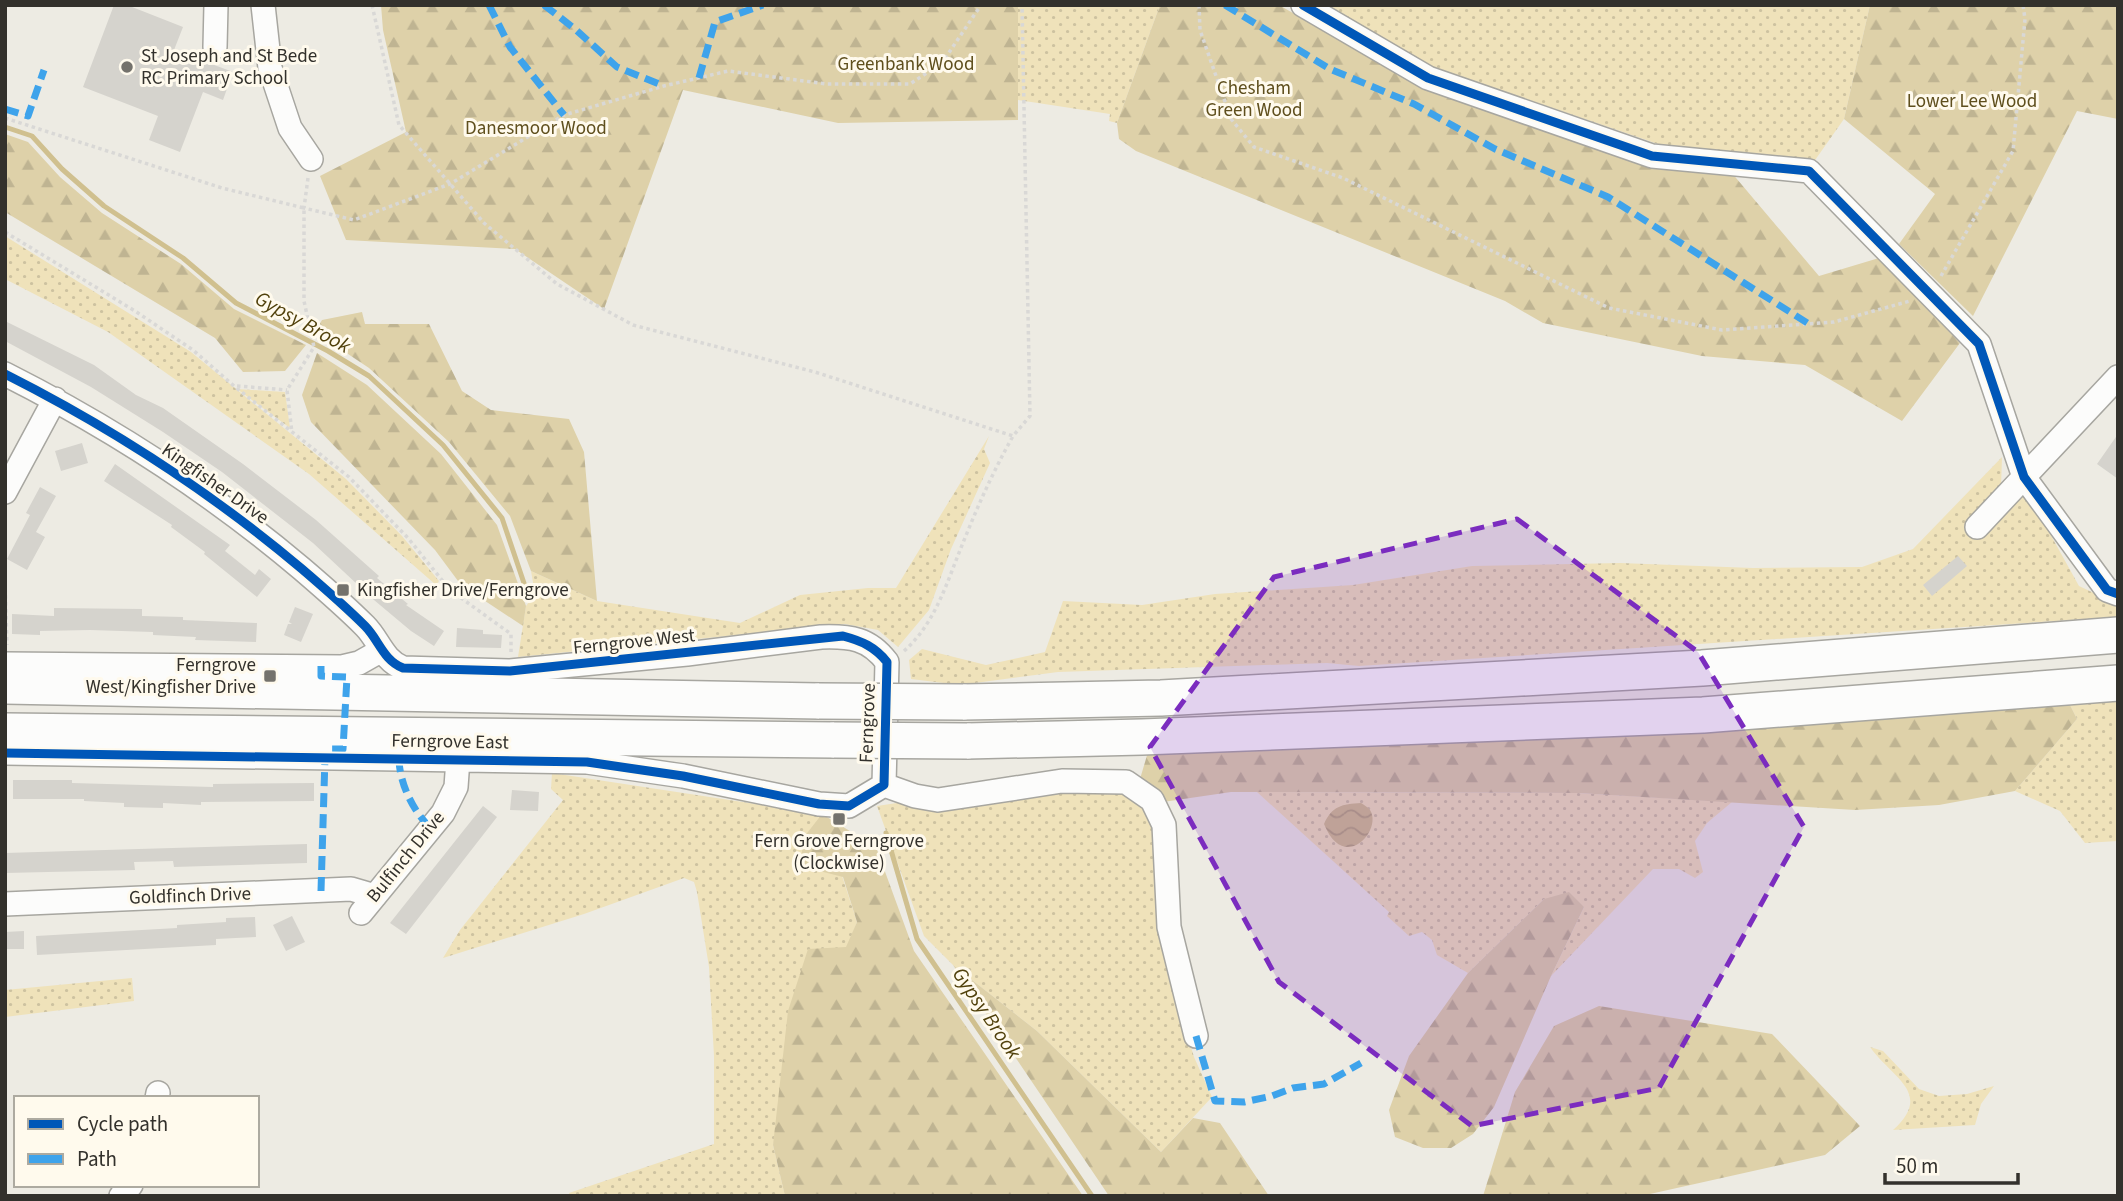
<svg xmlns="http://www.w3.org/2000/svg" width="2123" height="1201" font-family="'Source Sans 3',sans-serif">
<defs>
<pattern id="grass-dots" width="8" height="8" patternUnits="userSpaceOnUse" patternTransform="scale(1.75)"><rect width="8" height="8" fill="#efe2ba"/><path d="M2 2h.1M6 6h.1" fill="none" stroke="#cdc2a0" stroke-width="1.8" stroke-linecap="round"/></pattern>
<pattern id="forest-firs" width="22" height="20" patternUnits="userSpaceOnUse" patternTransform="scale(1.75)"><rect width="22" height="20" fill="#ded1a9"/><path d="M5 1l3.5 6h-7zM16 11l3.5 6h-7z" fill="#bfb492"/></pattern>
<pattern id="water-waves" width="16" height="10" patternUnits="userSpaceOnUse" patternTransform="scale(1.75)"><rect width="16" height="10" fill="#d0c08f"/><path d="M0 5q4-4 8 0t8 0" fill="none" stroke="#b3a57c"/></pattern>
</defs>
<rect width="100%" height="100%" fill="#edebe3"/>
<path fill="url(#grass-dots)" d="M1018 5H1160L1117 123 1109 121 1110 114 1018 100Z
M1327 5H1870L1844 119 1813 163 1658 144 1427 65Z
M5 236 191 352 346 479 402 536 439 581 436 585 309 474 108 332 5 279Z
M237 389 285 392 290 428Z
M989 436 984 449 990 463 951 549 929 610 898 647 878 630 845 624 518 657 526 606 535 594 531 571 597 601 740 623 800 595 868 588H896Z
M2002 457 2001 488 2028 494 2079 586 2111 601H2118V617L1359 666 1327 663 1058 672 960 685 911 679 909 660 922 649 986 665 1045 652 1063 601 1142 605 1215 594 1353 585 1472 566 1620 563 1753 568 1862 567 1913 549Z
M2118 697V841L2085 843 2060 811 2015 791 2077 719 2067 699Z
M552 773 822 814 857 922 773 1145 785 1196H730L729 1194V1196H570L569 1193 714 1144V1056L709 967 697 892 694 882 684 878 584 914 443 958 460 930 563 800 551 789Z
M1119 788 1148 808 1156 837 1182 1017 1194 1057 1212 1097 1161 1152 1037 1031 953 965 924 936 877 806 910 801Z
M1257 792 1578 793 1732 802 1707 823 1695 841 1703 872 1695 878 1679 869H1653L1551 976 1584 907 1544 899 1468 973 1437 955 1432 940 1422 932 1409 936 1387 916 1389 912Z
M132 978 134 1001 5 1017V990Z
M1870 1047 1883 1051 1919 1089 1939 1096 1967 1094 1994 1086 1981 1104 1975 1125 1893 1130C1934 1093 1892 1078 1870 1047Z"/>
<path fill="url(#forest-firs)" d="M381 5H1018V120L838 123 683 90 604 309 515 249 346 240 320 176 406 132 383 30Z
M1160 5H1279L1423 88 1731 172 1819 276 1879 258 1960 343 1902 421 1805 365 1702 356 1543 323 1505 301 1136 151 1119 139 1117 123Z
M1870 5H2118V119L2077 111 1973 316 1899 244 1935 194 1844 119Z
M5 134 28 142 60 177 102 213 181 264 234 309 306 345 285 371 243 372 215 338 5 212Z
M362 312 365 324H429L462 391 491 410 569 419 584 452 597 601 531 571 510 516 449 442 369 368 315 332 322 320Z
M317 353 367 385 441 454 497 525 526 606 523 626 461 585 435 550 311 422 302 395Z
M2067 699 2077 719 2015 791 1939 805 1855 810 1578 793 1231 792 1163 802 1140 779 1148 752Z
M822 814 876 847 914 951 1083 1196H785L773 1145 788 1011 808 949 846 947 857 922 843 877 800 866 804 837Z
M1569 892 1584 907 1551 976 1494 1107 1473 1134 1451 1148H1423L1395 1137 1389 1110 1409 1056 1468 973 1544 899Z
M953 965 1037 1031 1161 1152 1193 1118 1220 1123 1269 1196H1109Z
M1599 1006 1772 1034 1860 1126 1825 1155 1641 1196H1483L1515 1092 1554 1026Z"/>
<path fill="url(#water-waves)" d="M1361 803C1364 805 1368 807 1370 810 1383 830 1344 874 1324 824 1332 806 1342 804 1361 803Z"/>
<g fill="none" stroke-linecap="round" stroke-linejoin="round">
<path stroke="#d0c08f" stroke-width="5" d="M5 127 32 136 62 169 104 206 183 258 236 303 328 351 369 376 443 445 502 518 528 595
M886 833 917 939 1092 1196"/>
</g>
<path fill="#d5d3cd" d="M114 5H127L183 27 174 50 233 72 223 100 203 92 180 152 149 140 158 116 83 87Z
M5 321 94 365 136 395 163 408 243 464 316 520 379 576 377 578 408 604 406 605 444 631 434 646 411 631 374 600 313 543 222 472 163 432 91 387 5 341Z
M2118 434V479L2097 464Z
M82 443 88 463 61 471 55 451Z
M115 464 230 545 225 551 255 575 259 569 271 579 257 597 204 554 205 552 171 527 172 525 104 481Z
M40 487 56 496 36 532 45 537 27 570 7 559 30 515 26 513Z
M1958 556 1967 566 1932 596 1923 585Z
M295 607 313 614 301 642 284 635 288 624H292L289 622Z
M54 608 142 609V616L183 617V620L257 623 256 642 195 640 196 637 153 635V632L90 630 40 631V635L12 634V614L54 616Z
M457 628 483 630V634L502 635 501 648 456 647Z
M13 780H72V783L213 787V784L314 783V801L201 802V805L163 803V808L124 807V803L84 801V799H13Z
M512 790 539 792 538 811 510 810Z
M483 806 497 817 406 934 390 923Z
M307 844V863L174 867 173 861 134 862 135 870 5 873V853Z
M292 916 305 942 286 951 273 925Z
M255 917 256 937 216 939V945L37 955 36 936 177 928V925L226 922V918Z
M24 931V949H5V932Z"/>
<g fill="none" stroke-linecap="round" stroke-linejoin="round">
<g stroke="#a7a6a0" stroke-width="26">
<path id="minor" d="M263 5 270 68 290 128 311 159
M1303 5 1428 78 1652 156 1809 171 1979 344 2024 477 2107 590 2118 594
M215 47 216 5
M5 374C110 427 212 493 302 569 323 587 345 606 365 626 379 640 383 660 403 668L510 671 687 654 821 637C850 636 869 638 887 662L884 785
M5 492 55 399
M1977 527 2118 377
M5 664 342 667 359 663 382 650
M5 753 587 762 683 776 819 804 849 806 884 785
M884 785 915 796 938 800 1062 781 1126 782 1152 800 1164 825 1169 927 1196 1036
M5 904 351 889 375 896
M361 913 443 813 456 787 458 759
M157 1098 158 1093
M121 1196 131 1185"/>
</g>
<g stroke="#a7a6a0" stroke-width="38">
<path id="highway" d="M5 686 819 701
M963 702 1161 698 1702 668 2118 635
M5 731 834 740
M967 741 1142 737 1703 715 2118 683"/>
</g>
<path stroke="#d9d8d6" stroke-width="3.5" stroke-dasharray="3.5 3.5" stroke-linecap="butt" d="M372 5 399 125 484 223 557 284 633 325 815 372 1013 436 1030 416 1022 5
M1199 5 1200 30 1231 119 1254 147 1343 178 1609 308 1722 330 1834 322 1910 301
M5 118 222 188 304 208V301L314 347 287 390 292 433
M308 178 304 208 354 220 450 184 564 115 664 86 728 71 827 84H910L942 63 981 5
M5 232 135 311 193 350 234 386 349 477 408 538 450 590 511 634V652
M1941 276 2013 151 2025 19 2023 5
M237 386 287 390
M5 581 7 645
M904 651C937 622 948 578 965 538 979 503 994 470 1013 436"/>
<use href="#minor" stroke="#fcfcfb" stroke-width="23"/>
<use href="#highway" stroke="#fcfcfb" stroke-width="35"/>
<g stroke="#a7a6a0" stroke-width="38" stroke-linecap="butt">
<path id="highway-bridge" d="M819 701 963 702
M834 740 967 741"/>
</g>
<use href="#highway-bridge" stroke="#fcfcfb" stroke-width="35"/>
<path stroke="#3ea3eb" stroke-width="7" stroke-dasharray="14 7" stroke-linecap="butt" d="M489 5 510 47 564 115
M544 5 575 29 617 67 664 86
M1225 5 1330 69 1414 104 1495 149 1608 197 1809 324
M699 78 715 22 763 5
M5 109 28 116 44 70
M321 666V676L347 677 343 749H329
M399 758C399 782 413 812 431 828
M321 891 325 757
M1196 1036 1215 1101 1244 1102 1272 1096 1293 1088 1324 1084 1361 1063"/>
<g stroke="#fffaed" stroke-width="13">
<path id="cycleway" d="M1303 5 1428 78 1652 156 1809 171 1979 344 2024 477 2107 590 2118 594
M5 374C110 427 212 493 302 569 323 587 345 606 365 626 379 640 383 660 403 668L510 671 843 636C862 641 875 647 887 662L884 785 849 806 819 804 683 776 587 762 5 753"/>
</g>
<use href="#cycleway" stroke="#0057b8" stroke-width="9"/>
</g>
<path fill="#7b2cbf" fill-opacity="0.2" stroke="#7b2cbf" stroke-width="5" stroke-dasharray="14 9" stroke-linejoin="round" d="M1517 519 1698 652 1804 827 1659 1088 1472 1126 1279 982 1150 747 1274 577Z"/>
<g fill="#74726c" stroke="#fffaed" stroke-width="2.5">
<circle cx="127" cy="67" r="7"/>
<rect x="336" y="583" width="14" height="14" rx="3.5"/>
<rect x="263" y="669" width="14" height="14" rx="3.5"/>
<rect x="832" y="812" width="14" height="14" rx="3.5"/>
</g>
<g text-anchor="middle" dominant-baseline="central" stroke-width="6" stroke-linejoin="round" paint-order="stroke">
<g font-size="19" fill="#33312c" stroke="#fffaed" text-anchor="start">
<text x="141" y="56">St Joseph and St Bede<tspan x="141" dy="22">RC Primary School</tspan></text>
<text x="357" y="590">Kingfisher Drive/Ferngrove</text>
<text x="256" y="665" text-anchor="end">Ferngrove<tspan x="256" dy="22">West/Kingfisher Drive</tspan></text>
<text x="839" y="841" text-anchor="middle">Fern Grove Ferngrove<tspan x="839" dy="22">(Clockwise)</tspan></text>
</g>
<g font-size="19" fill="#5f4f1d" stroke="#fffaed">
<text x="906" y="64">Greenbank Wood</text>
<text x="1254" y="88">Chesham<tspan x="1254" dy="22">Green Wood</tspan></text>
<text x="1972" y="101">Lower Lee Wood</text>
<text x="536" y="128">Danesmoor Wood</text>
</g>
<g font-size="19" fill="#33312c" stroke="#fffaed">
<text transform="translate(215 484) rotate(35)">Kingfisher Drive</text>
<text transform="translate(634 642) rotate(-6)">Ferngrove West</text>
<text transform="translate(868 723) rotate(-88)">Ferngrove</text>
<text transform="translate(450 742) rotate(1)">Ferngrove East</text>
<text transform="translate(406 857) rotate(-51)">Bulfinch Drive</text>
<text transform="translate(190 896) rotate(-2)">Goldfinch Drive</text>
</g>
<g font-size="21" font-style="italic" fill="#51410c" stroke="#fffaed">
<text transform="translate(303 322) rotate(29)">Gypsy Brook</text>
<text transform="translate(987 1013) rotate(56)">Gypsy Brook</text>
</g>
</g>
<rect width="2123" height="1201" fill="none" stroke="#33312c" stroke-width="14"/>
<rect x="14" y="1096" width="245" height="91" fill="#fffaed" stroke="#adaaa0" stroke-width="2"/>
<rect x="28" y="1119" width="35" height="10" fill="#0057b8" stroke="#adaaa0" stroke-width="2"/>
<text x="77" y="1131" font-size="21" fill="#33312c">Cycle path</text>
<rect x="28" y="1154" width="35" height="10" fill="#3ea3eb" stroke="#adaaa0" stroke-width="2"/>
<text x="77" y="1166" font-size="21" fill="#33312c">Path</text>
<path d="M1885 1173v10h133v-10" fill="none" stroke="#33312c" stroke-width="3.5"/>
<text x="1896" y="1173" font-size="21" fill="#33312c" stroke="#fffaed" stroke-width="5" paint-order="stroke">50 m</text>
</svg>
